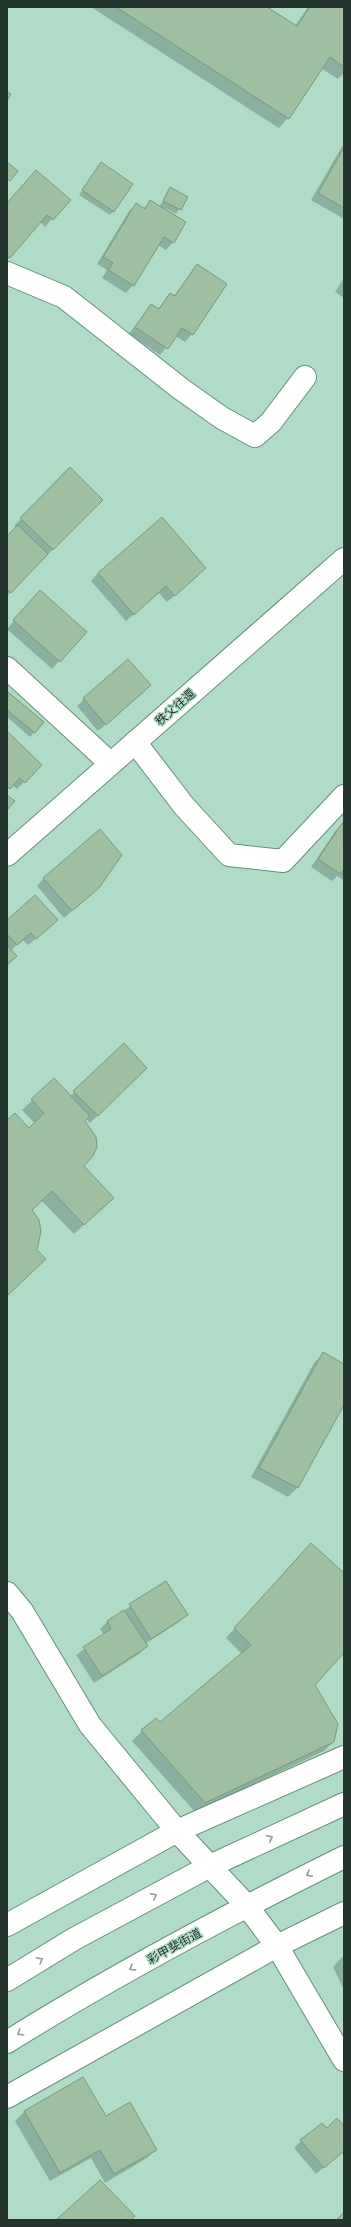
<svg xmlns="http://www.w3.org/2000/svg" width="351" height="2227" font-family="'Noto Sans','Noto Sans JP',sans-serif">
<rect width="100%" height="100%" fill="#b0dcc7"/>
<path fill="#0003" d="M91 7H265L295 26 308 7H344V73L338 79 321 68 288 118 279 128Z
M344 143V219L311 200Z
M101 164 114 211 110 215 79 195Z
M29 179 52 219 45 227 40 222 7 260V203Z
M171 189 186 197 176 214 165 208 164 210 173 242 166 250 158 245 133 285 126 293 102 278 107 270 97 264 129 211 137 204 143 209 151 201 159 207Z
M197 265 226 284 192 334 185 342 176 336 160 355 129 334 151 305 158 309 170 294 174 296Z
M344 278V298L335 292Z
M70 469 102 500 7 596V537L16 528 14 526Z
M98 573 198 576 167 602 159 593 126 621 91 581Z
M33 599 85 632 52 669 7 629Z
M8 693 43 722 30 737 7 717Z
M143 693 98 731 77 706 84 699Z
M7 732 41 765 17 789 12 785 7 790Z
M343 823 344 879 343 880 337 876 332 881 311 867 336 830Z
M44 878 98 888 64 918 37 886Z
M7 921 49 928 28 945 23 940 10 951 7 965Z
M123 1045 146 1068 90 1123 86 1119 84 1121 82 1166 103 1207 74 1234 41 1200 31 1210 7 1295V1122L29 1129 35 1124 22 1110 54 1079 70 1096Z
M323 1354 344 1365V1403L297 1488 288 1497 251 1477 314 1363Z
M301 1554 344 1575V1652L314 1684 334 1741 324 1751 195 1812 132 1741 142 1731 160 1723 242 1654 226 1638Z
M166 1582 187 1615 179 1622 145 1644 147 1646 139 1654 94 1683 76 1655 104 1635 100 1629 107 1622Z
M342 1957H344V1990L333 1967Z
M83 2078 105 2117 156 2149 147 2158 105 2183 91 2158 50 2181 15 2121 24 2112Z
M344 2128V2151L316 2174 294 2148 301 2141 327 2129Z"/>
<path fill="#a0bea0" stroke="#7b987b" d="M116 7H267L297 26 310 7H344V67L330 57 289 119Z
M7 92 11 94 7 101Z
M344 147V208L318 193Z
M7 162 18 171 10 181 7 179Z
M101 162 133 184 114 212 82 190Z
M36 170 71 200 53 220 47 215 10 258 7 256V203Z
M170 187 188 197 181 210 163 201Z
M150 200 186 222 174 243 164 237 134 286 108 270 113 263 103 257 136 203 145 209Z
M197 264 227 284 193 335 182 328 168 349 135 327 151 304 159 309 170 293 175 296Z
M70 467 103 500 53 550 20 518Z
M162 517 206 568 175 596 166 586 134 615 98 573Z
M18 525 48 554 11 593 7 589V536Z
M40 590 87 632 60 662 13 620Z
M128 659 151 685 106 725 83 698Z
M8 692 44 722 35 733 7 710Z
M7 731 42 765 25 783 20 778 10 789 7 786Z
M7 795 15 801 7 810Z
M343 822 344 869 340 874 318 859Z
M100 829 122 855 99 888 72 911 43 878Z
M35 895 58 920 36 939 31 933 17 945 7 934V920Z
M7 945 17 956 7 965Z
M124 1043 147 1068 98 1116 73 1091Z
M54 1078 90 1116 85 1121 96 1137 97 1147 93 1156 84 1166 114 1198 84 1225 52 1191 32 1210 39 1220 41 1232 37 1250 46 1259 7 1296V1120L15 1113 29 1128 44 1113 31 1099Z
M323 1352 344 1364V1405L298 1488 259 1468Z
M311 1543 344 1573V1653L315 1685 338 1724 334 1742 205 1803 141 1730 156 1718 160 1722 251 1645 234 1628Z
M166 1581 188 1615 151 1639 129 1604Z
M124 1610 148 1646 102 1676 83 1647 111 1629 107 1621Z
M83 2077 106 2116 130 2102 157 2150 114 2174 100 2150 60 2173 24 2111Z
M337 2118 344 2126V2151L324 2168 300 2140 322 2123 327 2128Z
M100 2180 135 2216 131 2220H56Z
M344 2212V2220H336Z"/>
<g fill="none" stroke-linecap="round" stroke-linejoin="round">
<g stroke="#658e7c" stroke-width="24">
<path id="minor" d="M7 273 64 297 181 389 222 418 255 436 271 422 305 377
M7 668 110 763
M135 742 184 806 229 855 283 861 344 796
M7 1593 22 1611 90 1725 177 1831 247 1906 277 1946 344 2060
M7 1925 177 1831 344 1757
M7 2097 277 1946 344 1913"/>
</g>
<g stroke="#658e7c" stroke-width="24">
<path id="highway" d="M7 855 344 559
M7 1980 74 1939 210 1866 344 1804
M7 2042C116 1974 229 1914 344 1857"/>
</g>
<use href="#minor" stroke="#fff" stroke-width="22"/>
<use href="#highway" stroke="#fff" stroke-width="22"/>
</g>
<defs><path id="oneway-chevron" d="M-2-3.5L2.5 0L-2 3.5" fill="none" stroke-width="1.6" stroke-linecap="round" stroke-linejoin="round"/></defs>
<g stroke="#929a96">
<use href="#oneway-chevron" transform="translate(270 1838) rotate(-25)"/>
<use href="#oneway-chevron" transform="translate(309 1874) rotate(153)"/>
<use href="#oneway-chevron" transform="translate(154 1896) rotate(-28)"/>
<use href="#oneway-chevron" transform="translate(40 1960) rotate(-31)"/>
<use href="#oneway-chevron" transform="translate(132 1968) rotate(151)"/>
<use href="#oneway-chevron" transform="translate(20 2033) rotate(148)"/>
</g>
<g text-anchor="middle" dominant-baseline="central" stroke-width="3" stroke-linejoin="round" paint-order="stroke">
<g font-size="12" fill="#24362e" stroke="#b0dcc7">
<text transform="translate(175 707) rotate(-41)">秩父往還</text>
<text transform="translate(174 1946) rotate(-29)">彩甲斐街道</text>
</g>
</g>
<rect width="351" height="2227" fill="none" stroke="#24362e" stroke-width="16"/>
</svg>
